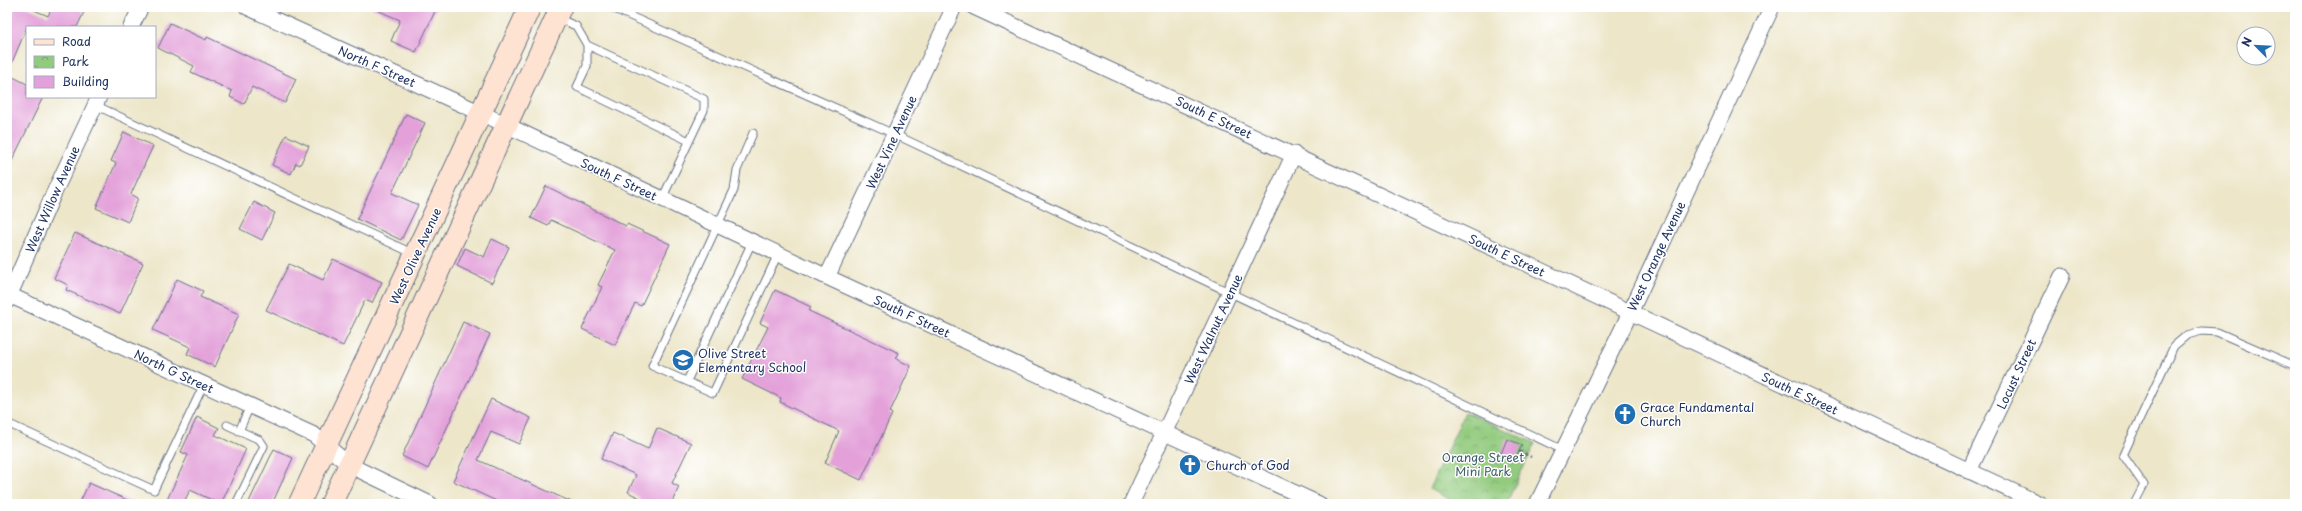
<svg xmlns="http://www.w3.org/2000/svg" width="2302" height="511" font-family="'Playpen Sans',sans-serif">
<defs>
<pattern id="park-crowns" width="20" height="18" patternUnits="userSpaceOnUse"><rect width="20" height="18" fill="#93cb7e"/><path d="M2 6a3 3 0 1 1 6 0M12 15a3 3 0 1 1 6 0" fill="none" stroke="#77a56a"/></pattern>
</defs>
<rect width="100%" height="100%" fill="#fff"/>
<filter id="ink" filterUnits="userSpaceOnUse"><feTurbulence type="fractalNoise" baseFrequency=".025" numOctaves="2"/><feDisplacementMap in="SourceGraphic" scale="8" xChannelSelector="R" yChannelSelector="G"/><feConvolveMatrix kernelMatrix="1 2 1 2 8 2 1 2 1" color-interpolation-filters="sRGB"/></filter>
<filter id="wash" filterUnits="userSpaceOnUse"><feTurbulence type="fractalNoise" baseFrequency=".012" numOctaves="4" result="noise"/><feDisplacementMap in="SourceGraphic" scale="16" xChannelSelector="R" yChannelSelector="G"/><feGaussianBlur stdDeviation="0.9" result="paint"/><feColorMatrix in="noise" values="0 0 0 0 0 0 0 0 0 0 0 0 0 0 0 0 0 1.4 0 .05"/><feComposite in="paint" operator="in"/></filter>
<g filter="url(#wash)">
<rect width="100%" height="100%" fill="#ede6c9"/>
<path fill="url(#park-crowns)" stroke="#577d6e" d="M1465 412 1535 443 1506 504H1459L1429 489Z"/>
<g id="blocks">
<path fill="#e3a0d9" d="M7 7H27L48 16 52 7H73L84 12 77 27H27L7 74 27 84V97H43L7 171Z
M370 7H437L416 52 391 41 400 20Z
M170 23 206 40 207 37 296 79 285 103 252 87 244 104 230 97 232 91 191 72 194 66 158 48Z
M406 114 425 123 392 193 418 205 401 240 357 219Z
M124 132 153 146 131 194 138 198 128 222 96 208 116 163 111 161Z
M286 135 309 146 300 165 296 163 291 174 272 165Z
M546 186 626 226 627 224 670 244 641 306 635 303 615 345 582 329 602 287 598 285 615 250 551 220 548 226 531 218Z
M254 202 275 213 262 240 240 229Z
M75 233 143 263 120 314 66 290 68 285 54 278Z
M492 239 509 247 492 283 457 266 465 248 484 257Z
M333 259 382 282 372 303 365 300 343 346 266 310 289 264 323 280Z
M177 279 203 291 200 297 239 314 215 367 187 354 190 347 153 330Z
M775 290 811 307 809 311 899 353 896 359 911 366 890 412 892 414 861 480 825 463 839 431 780 402 781 398 742 379 768 327 760 323Z
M463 322 490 334 428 469 402 456Z
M491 399 531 418 519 444 491 432 478 460 576 504H503L453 481Z
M197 417 219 428 215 435 246 449 221 504 190 490 183 504H165L188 455 181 452Z
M657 428 691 443 672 483 679 487 671 504H637L640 498 628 492 636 475 601 459 613 433 648 449Z
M1507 439 1522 445 1514 462 1500 456Z
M274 449 293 458 272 504H248Z
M89 483 136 504H79Z"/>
</g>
</g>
<g filter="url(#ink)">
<use href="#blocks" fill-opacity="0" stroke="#646f83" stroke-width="1"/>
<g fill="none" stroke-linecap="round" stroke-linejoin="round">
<g stroke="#646f83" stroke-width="9">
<path id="lane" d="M610 7 894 134 1563 450
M557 18 576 26 587 45 704 99V110L662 199
M587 45V66L577 87 689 141
M95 105 414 254
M753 133 737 170 734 190 652 366 713 393 778 254
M687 381 752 242
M7 423 154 490 204 384
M227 425 260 440 264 446 236 504
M239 431 250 406
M2134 504 2144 485 2123 455 2174 346 2187 335 2202 331 2217 332 2295 366"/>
</g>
<g stroke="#646f83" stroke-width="17">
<path id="street" d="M247 7 481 113 827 277 1319 504
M974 7C1331 170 1684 339 2040 504
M131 27 141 7
M827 277 954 7
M7 294 314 435 349 465 430 504
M7 301 53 195 99 97
M1969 471 2062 276
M1131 504 1294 154
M1537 504 1630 313 1772 7"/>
</g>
<g stroke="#646f83" stroke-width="23">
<path id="secondary" d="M299 504 530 7
M331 504 561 7"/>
</g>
<path stroke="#646f83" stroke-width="2.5" stroke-dasharray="3 3" stroke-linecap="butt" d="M1519 451 1531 457"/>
<use href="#lane" stroke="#fff" stroke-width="7"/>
<use href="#street" stroke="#fff" stroke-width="15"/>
<use href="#secondary" stroke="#fee3d2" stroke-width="21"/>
</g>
</g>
<defs>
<g id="school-disc" transform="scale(1.15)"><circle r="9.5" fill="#1f6fb2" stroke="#fff"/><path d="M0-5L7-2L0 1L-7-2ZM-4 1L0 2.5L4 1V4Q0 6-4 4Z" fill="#fff"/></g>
<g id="church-disc" transform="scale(1.15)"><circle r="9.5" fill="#1f6fb2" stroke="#fff"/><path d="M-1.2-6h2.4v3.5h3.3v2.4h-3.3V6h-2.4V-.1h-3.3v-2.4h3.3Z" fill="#fff"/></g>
</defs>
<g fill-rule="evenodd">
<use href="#school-disc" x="683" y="360"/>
<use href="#church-disc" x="1625" y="414"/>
<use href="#church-disc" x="1190" y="465"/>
</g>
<g text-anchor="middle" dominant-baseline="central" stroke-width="3" stroke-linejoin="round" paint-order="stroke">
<g font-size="12" fill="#1b2f5e" stroke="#fff">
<text transform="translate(377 66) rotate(24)">North F Street</text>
<text transform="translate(1214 117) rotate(25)">South E Street</text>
<text transform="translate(891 142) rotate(-65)">West Vine Avenue</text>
<text transform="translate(619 179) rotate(25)">South F Street</text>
<text transform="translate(52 199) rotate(-66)">West Willow Avenue</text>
<text transform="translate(1507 255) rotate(25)">South E Street</text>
<text transform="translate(415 256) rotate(-65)">West Olive Avenue</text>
<text transform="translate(1656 256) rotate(-65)">West Orange Avenue</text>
<text transform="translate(912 316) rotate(25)">South F Street</text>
<text transform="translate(1213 329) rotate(-65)">West Walnut Avenue</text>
<text transform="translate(174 371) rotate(25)">North G Street</text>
<text transform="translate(2016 374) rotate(-65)">Locust Street</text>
<text transform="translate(1800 393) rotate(25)">South E Street</text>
</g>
<g font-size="12" fill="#1b2f5e" stroke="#fff" text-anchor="start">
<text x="698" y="353">Olive Street<tspan x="698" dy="14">Elementary School</tspan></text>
<text x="1640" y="407">Grace Fundamental<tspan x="1640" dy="14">Church</tspan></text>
<text x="1206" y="465">Church of God</text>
</g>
<g font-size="12" fill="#3f5e68" stroke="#fff">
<text x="1483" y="457">Orange Street<tspan x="1483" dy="14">Mini Park</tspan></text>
</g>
</g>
<rect width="2302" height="511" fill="none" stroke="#fff" stroke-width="24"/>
<rect x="26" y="26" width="130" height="72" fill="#ffffff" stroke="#a4acbf"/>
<rect x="34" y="39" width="20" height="6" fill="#fee3d2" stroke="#a4acbf"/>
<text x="62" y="46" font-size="12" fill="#1b2f5e">Road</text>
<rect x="34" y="56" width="20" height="12" fill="url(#park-crowns)" stroke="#a4acbf"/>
<text x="62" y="66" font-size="12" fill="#1b2f5e">Park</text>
<rect x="34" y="76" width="20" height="12" fill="#e3a0d9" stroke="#a4acbf"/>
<text x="62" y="86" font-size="12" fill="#1b2f5e">Building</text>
<g transform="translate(2256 46) rotate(294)"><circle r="19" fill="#ffffff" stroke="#a4acbf"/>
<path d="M0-3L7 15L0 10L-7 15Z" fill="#1f6fb2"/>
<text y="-6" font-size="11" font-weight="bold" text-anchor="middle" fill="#1b2f5e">N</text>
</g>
</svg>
